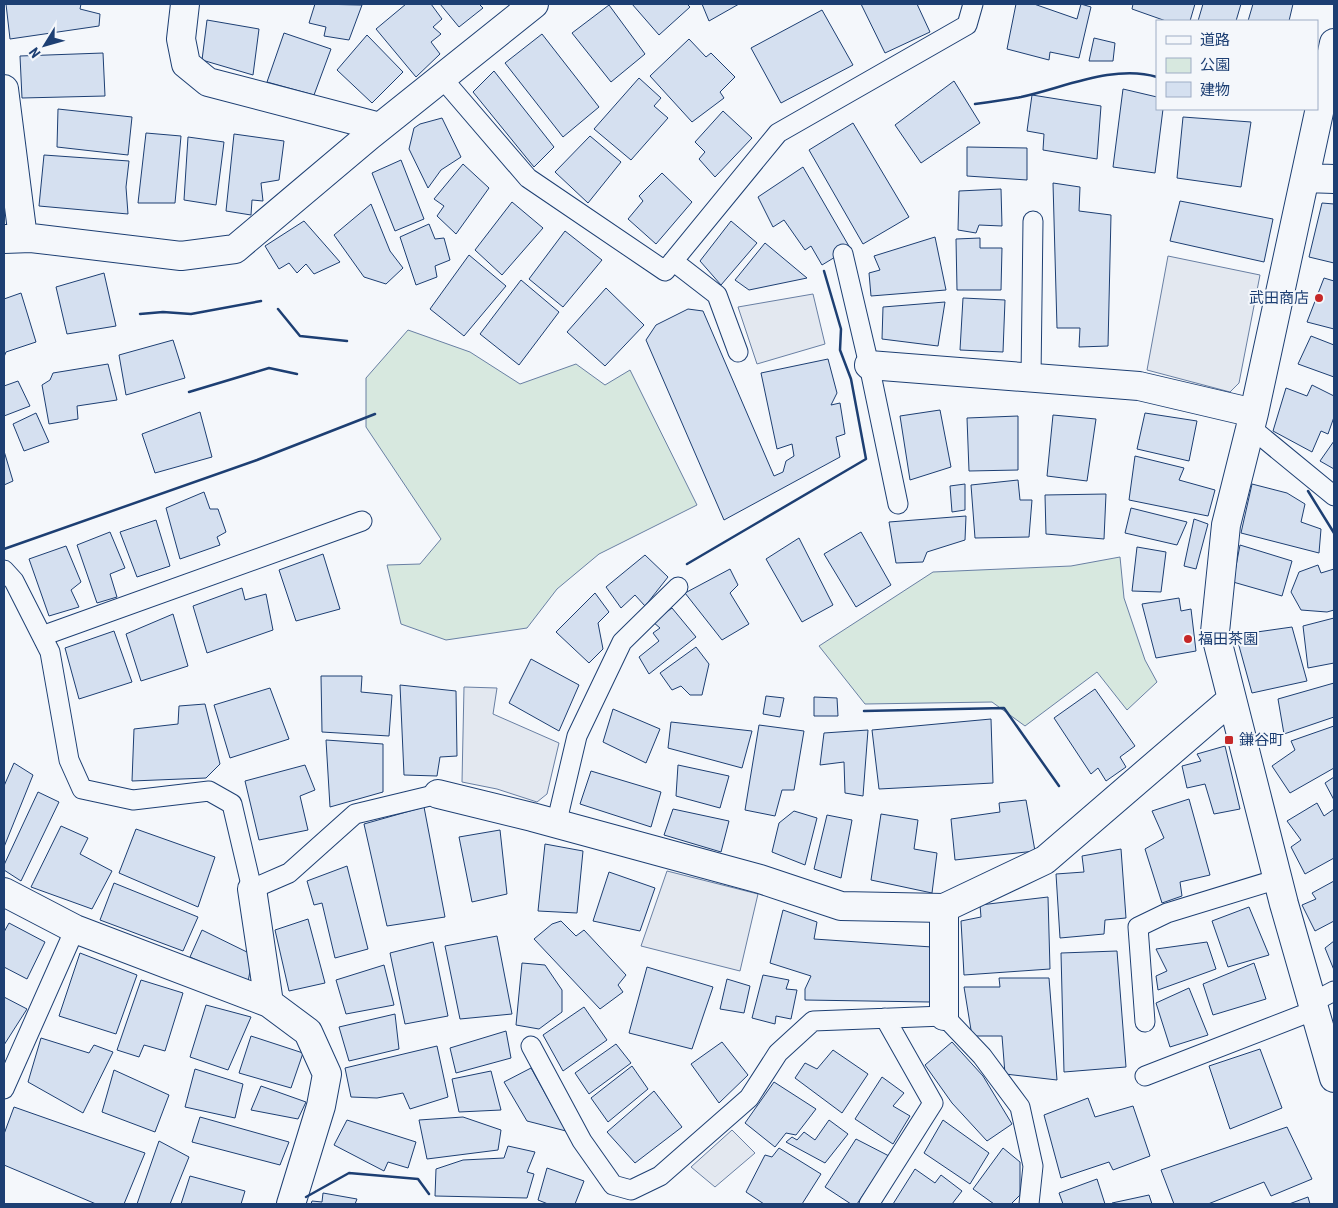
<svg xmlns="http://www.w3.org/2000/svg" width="1338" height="1208" font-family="'Roboto Condensed','Noto Sans JP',sans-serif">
<rect width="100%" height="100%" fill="#f4f7fb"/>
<path fill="#d7e8df" stroke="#687fa3" d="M408 330 470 352 520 384 576 364 605 385 630 370 697 505 599 554 557 589 527 628 446 640 401 624 387 565 420 564 441 539 366 427V378Z
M1120 557 1124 598 1145 660 1157 682 1127 710 1097 672 1025 726 992 702 865 704 819 646 933 572 1071 566Z"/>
<path fill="#e3e8f0" stroke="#687fa3" d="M1168 256 1260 275 1239 383 1230 392 1147 370Z
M813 294 825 344 757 364 738 307Z
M464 687 497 688 493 714 559 743 547 794 537 802 497 789 462 782Z
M667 871 758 894 740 971 641 946Z
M732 1130 755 1153 715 1187 691 1167Z"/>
<path fill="#d5e0f0" stroke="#1d3f73" d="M6 4H81L80 9 100 14 99 26 10 39Z
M315 4 362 5 349 40 324 36 326 27 309 23Z
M406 4H431L442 19 433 27 441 34 431 42 440 54 416 77 376 29Z
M440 4H479L483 8 459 27Z
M632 4H687L690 7 659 35Z
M702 4H739L709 21Z
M861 4H917L930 32 885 53Z
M1016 4H1034L1077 19 1081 4 1091 7 1079 58 1050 52 1049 60 1007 49Z
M1133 4H1195L1190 21H1166L1132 9Z
M1203 4H1241L1236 21H1198Z
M1253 4H1293L1289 21H1248Z
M609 5 645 54 611 82 572 33Z
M822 10 853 65 781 103 751 48Z
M207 20 259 29 253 75 202 60Z
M284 33 331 49 314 95 267 82Z
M542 34 599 107 563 137 505 63Z
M367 35 403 72 372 103 337 70Z
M1094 38 1115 43 1113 61H1089Z
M689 39 706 57 711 53 735 77 720 92 724 98 692 122 650 76Z
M103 53 105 96 22 98 20 56Z
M494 71 554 147 534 167 473 92Z
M639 78 661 98 654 106 668 118 631 160 594 129Z
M954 81 980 123 921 163 895 125Z
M1123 89 1157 97V109H1163L1155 173 1113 167Z
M1032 95 1101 106 1097 159 1043 150 1044 134 1027 131Z
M58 109 132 117 128 155 57 147Z
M723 111 752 138 715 177 699 159 705 152 695 142Z
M1183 117 1251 122 1241 187 1177 178Z
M442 118 461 157 441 170 428 188 409 149 414 128 420 124Z
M853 123 909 217 863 244 809 150Z
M146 133 181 136 175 203H138Z
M234 134 284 141 279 180 261 183 263 201 252 200 251 215 226 211Z
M590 136 621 162 588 203 555 172Z
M188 137 224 142 216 205 184 200Z
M967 147 1027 148V180L967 176Z
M44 155 129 161 126 187 128 214 39 206Z
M401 160 424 219 395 231 372 173Z
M463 164 489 188 456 234 437 216 444 206 434 199Z
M803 167 850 248 822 265 811 246 805 250 784 220 773 227 758 197Z
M662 173 692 202 656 244 628 219 643 201 639 196Z
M1053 183 1080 187 1079 211 1111 215 1108 346 1079 347 1080 328H1057Z
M1001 189 1002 226 979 225 976 233 958 230 959 191Z
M1180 201 1273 219 1264 262 1170 241Z
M512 202 543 228 502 275 475 250Z
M1322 203 1334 204V263L1309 257Z
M371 204 390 251 403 268 386 284 364 277 334 235Z
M304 221 340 262 314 274 306 264 297 273 289 263 279 269 265 246Z
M731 221 757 243 721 285 700 261Z
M429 224 435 239 444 238 450 260 435 266 437 277 416 285 400 237Z
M565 231 602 260 563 307 529 279Z
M935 237 946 290 871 296 869 273 880 270 874 256Z
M980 238V248H1002L1001 290H957L956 239Z
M765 243 807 278 749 290 735 280Z
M469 255 506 286 464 336 430 309Z
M104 273 116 326 67 334 56 287Z
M1324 278 1334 281V329L1307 322Z
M521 280 559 312 519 365 480 334Z
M606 288 644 325 605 366 567 332Z
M21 293 36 342 6 352 4 357V299Z
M963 298 1005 300 1003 352 960 350Z
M945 302 938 346 882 339 883 307Z
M688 309 703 311 774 476 783 472 786 461 794 456 792 444 777 449 761 373 828 359 837 393 831 405 840 403 845 434 836 437 840 457 724 520 646 340 656 325Z
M1311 336 1334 345V377L1298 364Z
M173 340 185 378 126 395 119 355Z
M108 364 117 400 77 406 78 419 49 424 42 385 50 380 53 373Z
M18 381 30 406 4 416V386Z
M1312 385 1334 396V417L1328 434 1321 431 1312 452 1273 431 1286 388 1307 396Z
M940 410 951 467 910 480 900 416Z
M200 412 212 457 155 473 142 434Z
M36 413 49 442 24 451 13 424Z
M1145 413 1197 421 1189 461 1137 449Z
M1053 415 1096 419 1087 481 1047 476Z
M1018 416V470L969 471 967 418Z
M1334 441V469L1320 461Z
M4 451 13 481 4 485Z
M1135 456 1184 468 1179 480 1215 490 1208 516 1129 500Z
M1018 480 1020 500H1032L1029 537 975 538 971 485Z
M965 484V510L952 512 950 486Z
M1252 484 1287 493 1305 504 1301 522 1321 529 1319 553 1241 533Z
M204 492 210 509H218L226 532 217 537 220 545 180 559 166 508Z
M1106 494 1104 539 1046 534 1045 495Z
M1131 508 1187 522 1177 545 1125 533Z
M966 516 965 540 927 552 923 562 896 563 889 522Z
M1194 519 1208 524 1196 569 1184 566Z
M156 520 170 566 137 577 120 532Z
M110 532 125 568 110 574 117 597 97 603 77 545Z
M861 532 891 585 856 607 824 554Z
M799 538 833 605 802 622 766 559Z
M1240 545 1292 561 1282 596 1233 582Z
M66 546 81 582 71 590 79 607 49 616 29 559Z
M1137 547 1166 552 1161 592 1132 591Z
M323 554 340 609 296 621 279 570Z
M645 555 668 577 645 606 635 595 621 608 606 587Z
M1318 565 1321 573 1334 569V610L1327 612 1301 610 1291 592 1299 572Z
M730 569 738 585 730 593 749 624 722 640 685 593Z
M242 588 245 600 266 594 273 630 207 653 193 606Z
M595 593 609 612 598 623 603 649 589 663 556 632Z
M1179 598 1181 611 1191 609 1196 651 1156 658 1142 604Z
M672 608 696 637 649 674 639 657 659 641 653 633 660 628 653 622Z
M173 614 188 666 141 681 126 634Z
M1334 618V663L1308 668 1303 626Z
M1292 627 1307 681 1252 693 1236 635Z
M114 631 132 682 79 699 65 648Z
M696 647 709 664 702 695H690L681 686 672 690 660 673Z
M531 659 579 685 559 731 509 703Z
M321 676H362L361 692 392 695 389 736 322 732Z
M1334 683V717L1284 734 1278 699Z
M400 685 456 691 457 756 440 757 437 776 404 775Z
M270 688 289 739 230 758 214 705Z
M1095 689 1135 746 1120 757 1126 767 1106 781 1098 768 1091 774 1054 718Z
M766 696 784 698 780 717 763 714Z
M814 697 837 698 838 716H814Z
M205 704 220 764 206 778 132 781 134 729 178 724 179 706Z
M613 709 660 729 646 763 603 742Z
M991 719 993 783 879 789 872 730Z
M671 722 752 731 742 768 668 748Z
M759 725 804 731 794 790H782L775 816 745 810Z
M1334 726V768L1290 793 1272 766 1295 750 1291 741Z
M868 730 863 796 845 793 844 762 820 765 824 733Z
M326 740 383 744V792L330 807Z
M1225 746 1240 809 1214 814 1205 784 1187 788 1182 766 1201 761 1197 754Z
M14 763 33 775 4 847V786Z
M305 765 315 790 300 796 308 830 259 840 245 781Z
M678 765 729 776 720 808 676 796Z
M591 771 661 792 651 827 580 804Z
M1334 777V800L1325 783Z
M38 792 59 802 21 881 4 870V865Z
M1189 799 1210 875 1180 882 1182 896 1162 903 1145 849 1164 838 1152 811Z
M1026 800 1035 851 955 860 951 819 1000 812 999 803Z
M1317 803 1324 816 1334 809V858L1305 874 1291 847 1301 840 1287 821Z
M424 807 445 917 387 926 364 824Z
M673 809 729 821 721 852 664 835Z
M794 811 817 818 805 865 772 852 779 823Z
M881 814 918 820 914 849 937 853 932 893 871 880Z
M827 815 852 820 841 878 814 869Z
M61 826 88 838 80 854 112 871 92 909 31 887Z
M136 829 215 857 198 907 119 873Z
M500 830 507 894 472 902 459 837Z
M545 844 583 851 577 913 538 911Z
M1121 849 1126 918 1105 920 1104 934 1060 938 1056 874 1084 872 1082 856Z
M347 866 368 949 335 958 322 903 314 905 307 881Z
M609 872 655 888 640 931 593 921Z
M1334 881V921L1315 931 1302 905 1316 899 1312 893Z
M114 883 198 917 183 951 100 920Z
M1048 897 1050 969 964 975 961 921 981 917 980 905Z
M1249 907 1269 955 1228 967 1212 921Z
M783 910 817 922 814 939 932 947 930 1002 805 1000V989L811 976 770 963Z
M308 919 325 983 289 991 275 930Z
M561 921 576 936 584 930 626 975 618 985 623 992 600 1009 534 939 552 924Z
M9 923 45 942 27 979 4 967V932Z
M202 930 253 955 248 982 190 957Z
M497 936 512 1014 460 1019 445 946Z
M1334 941V970L1325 948Z
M433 942 448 1016 405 1024 390 953Z
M1207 942 1216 969 1158 990 1156 976 1167 971 1156 949Z
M1117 951 1126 1067 1064 1072 1061 953Z
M80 953 137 975 116 1034 59 1016Z
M522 963 545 965 562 990V1012L539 1029 516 1025Z
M1254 963 1266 999 1213 1015 1203 984Z
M384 965 394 1005 346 1014 336 980Z
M647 967 713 987 692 1049 629 1033Z
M763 975 789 980 786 989 797 990 791 1019 776 1016 775 1024 752 1018Z
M999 978H1049L1057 1080 1005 1074 1002 1036H972L964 987H1000Z
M727 979 750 986 744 1013 720 1009Z
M141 980 183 993 165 1051 144 1045 139 1057 117 1050Z
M1189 988 1208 1035 1170 1047 1156 1003Z
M4 997 27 1009 4 1045Z
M206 1005 251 1017 228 1070 190 1057Z
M584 1007 607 1040 563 1071 543 1035Z
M395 1014 399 1049 349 1061 339 1027Z
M506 1031 511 1058 456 1073 450 1048Z
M251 1036 303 1053 291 1088 239 1073Z
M41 1038 89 1053 94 1045 113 1052 83 1113 28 1082Z
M722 1042 748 1075 719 1103 691 1064Z
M952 1042 983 1076 1012 1124 987 1141 952 1103 925 1065Z
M616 1044 631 1063 589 1094 575 1073Z
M437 1046 448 1097 410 1109 403 1093 377 1098 351 1097 345 1068Z
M1260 1049 1282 1108 1230 1129 1209 1066Z
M833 1050 868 1074 842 1113 795 1078 805 1063 817 1069Z
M632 1066 648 1089 608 1122 591 1098Z
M531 1068 566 1131 527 1121 504 1082Z
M195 1069 243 1084 235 1118 185 1107Z
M114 1070 169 1095 155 1132 102 1112Z
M491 1071 501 1110 459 1112 452 1079Z
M882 1077 904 1093 893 1106 910 1116 893 1144 855 1119Z
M774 1082 816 1109 796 1135 786 1133 775 1147 745 1123Z
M261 1086 306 1102 298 1119 251 1110Z
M654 1091 682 1127 635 1163 607 1132Z
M1088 1098 1095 1117 1133 1106 1150 1156 1113 1170 1109 1162 1061 1178 1044 1115Z
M14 1107 145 1153 124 1204H96L4 1165V1134Z
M200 1117 289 1142 280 1165 192 1142Z
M463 1117 501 1130 498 1150 427 1159 419 1120Z
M347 1120 416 1142 408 1168 388 1162 384 1171 334 1145Z
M829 1120 848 1134 825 1163 786 1142 792 1137 797 1140 804 1132 815 1140Z
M943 1120 989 1153 970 1184 924 1153Z
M1287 1127 1312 1179 1271 1196 1264 1182 1208 1204H1174L1161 1170Z
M856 1139 889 1156 857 1204H851L825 1187Z
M159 1141 189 1157 170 1204H137Z
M508 1146 535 1152 527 1172 534 1174 527 1198 435 1196 436 1169 463 1160 504 1158Z
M779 1148 821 1174 802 1204H764L746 1192 765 1155 772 1157Z
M1003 1148 1020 1162V1195L1011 1204H994L973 1189Z
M547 1168 584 1181 575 1204H548L538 1200Z
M915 1169 935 1183 941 1175 962 1191 952 1204H893Z
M190 1176 245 1191 241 1204H181Z
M1097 1179 1105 1204H1063L1059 1193Z
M323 1193 357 1199 355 1204H311L312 1201 322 1202Z
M1149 1195 1152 1204H1112V1203Z
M1308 1197 1310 1204H1289Z"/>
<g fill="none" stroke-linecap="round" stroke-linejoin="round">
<g stroke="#1d3f73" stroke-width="21">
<path id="lane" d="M442 78 528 178 665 271 778 133 967 25 973 4
M843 254 869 365 898 504
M673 261 717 295 738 352
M1031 378 1033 221
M1250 427 1334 496
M4 570 14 581 50 652 69 760 82 789 133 800 209 791 232 804 252 889 289 873 355 814 438 794
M42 636 362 521
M556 825 577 736 622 642 678 587
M1313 1002 1334 991
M1145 1022 1138 927 1167 913 1278 879
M531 1046 582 1141 613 1185 631 1190 660 1176 749 1098 778 1053 813 1021 944 1016 982 1056 1020 1107 1033 1166 1029 1204
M1145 1076 1315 1010
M4 1089 75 929
M869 1204 933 1103 885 1018"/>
</g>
<g stroke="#1d3f73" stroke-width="30">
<path id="street" d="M185 4 181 39 186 64 208 82 380 127
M1334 43 1254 413 1226 525 1215 632 1284 904 1334 1078
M4 89 23 238
M1305 178 1334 179
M4 239 31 238 181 256 235 249 369 136 534 4
M869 365 1139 386 1254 413
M438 794 532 817 760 879 841 906 944 908 1045 860 1232 699
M252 889 269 1003 308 1032 327 1074 321 1106 291 1204
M4 892 75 929 269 1003
M944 1016V908"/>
</g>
<use href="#lane" stroke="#f4f7fb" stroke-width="19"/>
<use href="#street" stroke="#f4f7fb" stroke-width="28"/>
<path stroke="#1d3f73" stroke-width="2.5" d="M975 104C990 102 1005 100 1021 97 1063 88 1114 64 1157 77
M278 309 300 336 347 341
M140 314 163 312 191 314 261 301
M189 392 269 368 297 374
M1308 491 1334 533
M4 549 257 460 375 414
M687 564 866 459 851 379 840 350 841 329 824 271
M864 711 1004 708 1059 786
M306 1197 349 1173 418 1179 429 1194"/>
</g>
<g fill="#c62828" stroke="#f4f7fb" stroke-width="2">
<circle cx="1319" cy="298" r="5"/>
<circle cx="1188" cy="639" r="5"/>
<rect x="1224" y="735" width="10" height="10" rx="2.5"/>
</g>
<g text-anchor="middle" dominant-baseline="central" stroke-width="4" stroke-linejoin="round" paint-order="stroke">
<g font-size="15" fill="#1d3f73" stroke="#f4f7fb" text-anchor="start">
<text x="1309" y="298" text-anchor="end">武田商店</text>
<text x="1198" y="639">福田茶園</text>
<text x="1239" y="740">鎌谷町</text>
</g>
</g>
<rect width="1338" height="1208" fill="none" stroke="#1d3f73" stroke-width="10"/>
<rect x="1156" y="20" width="162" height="90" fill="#f4f7fb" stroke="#9eadc5"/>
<rect x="1166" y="36" width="25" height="8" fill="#f4f7fb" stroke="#9eadc5"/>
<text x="1200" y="45" font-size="15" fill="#1d3f73">道路</text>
<rect x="1166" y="58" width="25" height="15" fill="#d7e8df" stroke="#9eadc5"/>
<text x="1200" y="70" font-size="15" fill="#1d3f73">公園</text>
<rect x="1166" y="82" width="25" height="15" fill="#d5e0f0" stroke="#9eadc5"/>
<text x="1200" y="95" font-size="15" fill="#1d3f73">建物</text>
<g transform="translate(45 45) rotate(233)" stroke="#f4f7fb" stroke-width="4" paint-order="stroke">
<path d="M0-4L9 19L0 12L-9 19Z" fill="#1d3f73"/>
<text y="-8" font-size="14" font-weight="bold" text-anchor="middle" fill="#1d3f73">N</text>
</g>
</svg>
